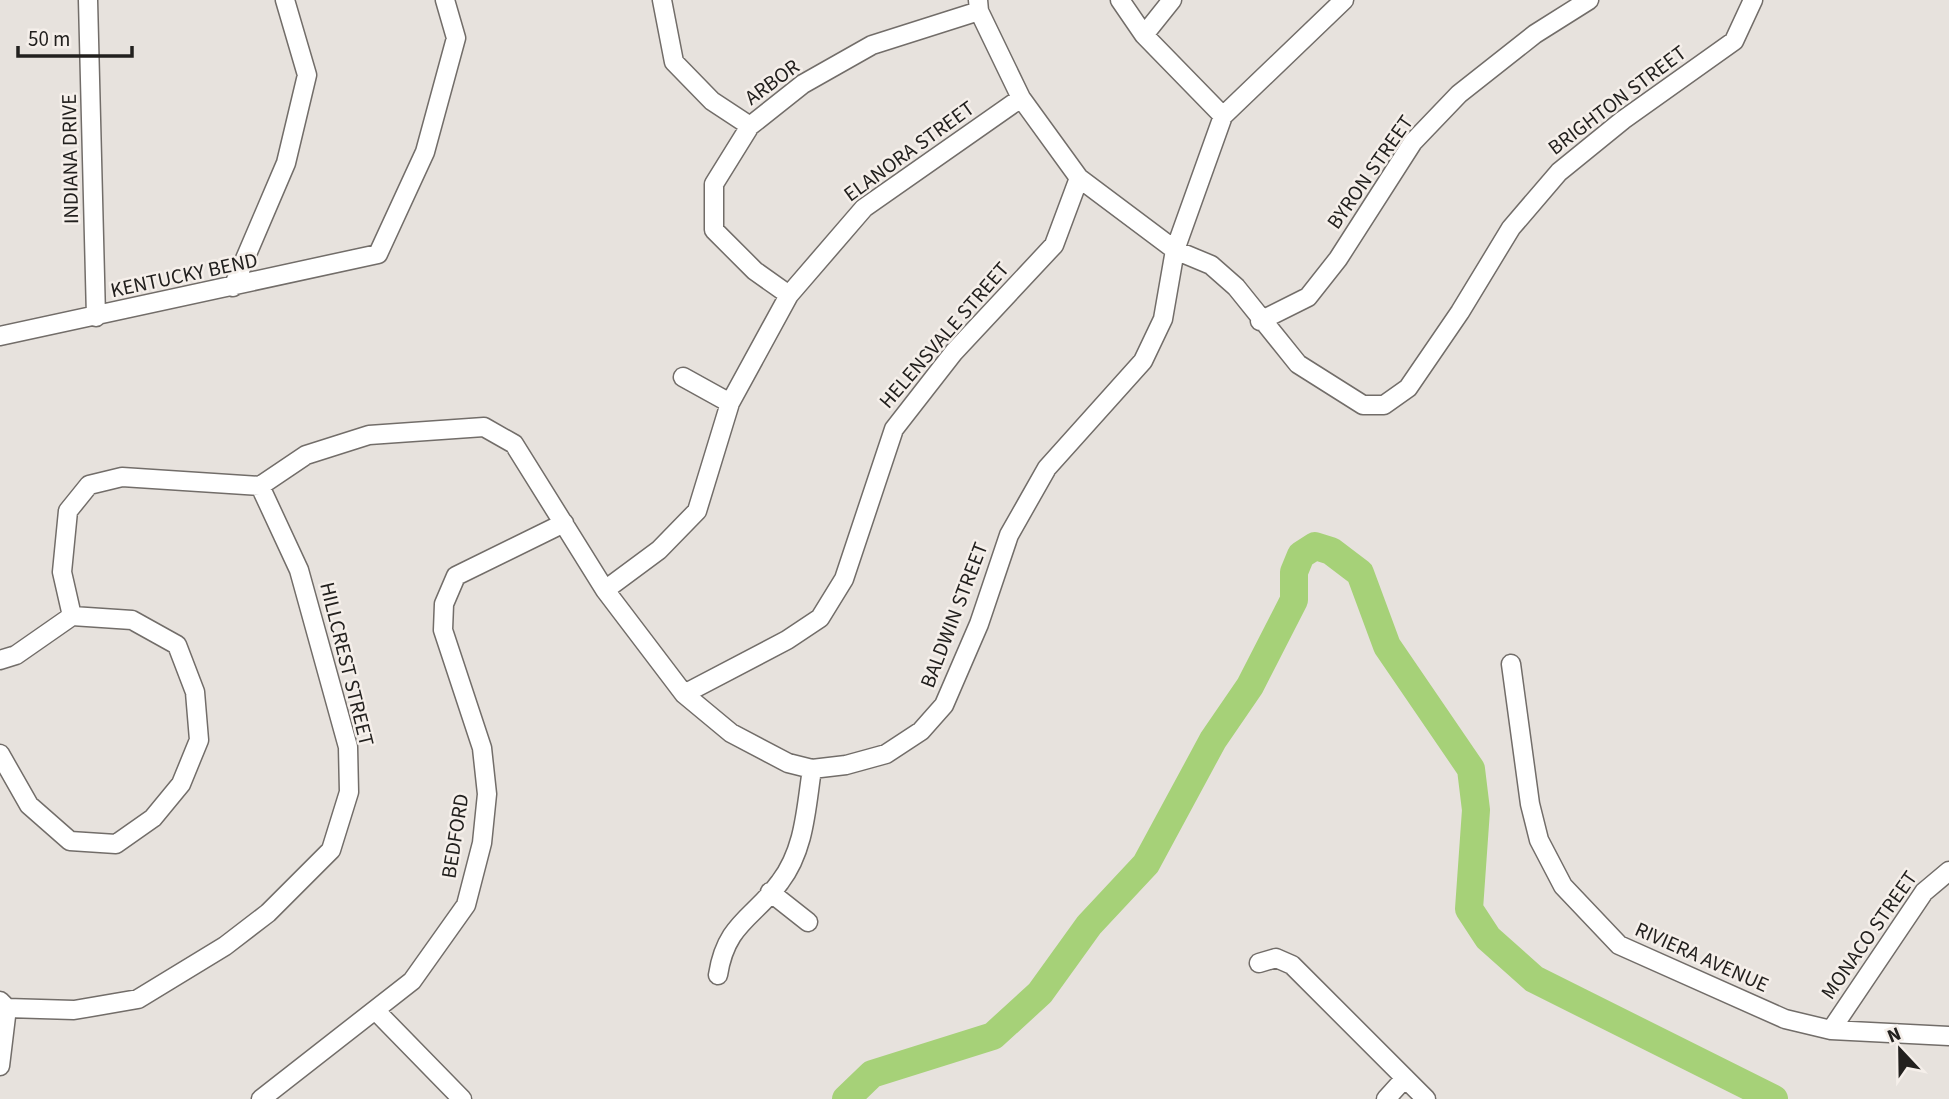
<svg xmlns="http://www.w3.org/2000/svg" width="1949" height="1099" font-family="'Source Sans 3',sans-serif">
<rect width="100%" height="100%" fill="#e7e2dd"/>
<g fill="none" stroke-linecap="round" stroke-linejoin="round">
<path stroke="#a6d178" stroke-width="28" d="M846 1099 872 1074 993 1036 1040 993 1089 925 1146 864 1213 740 1250 686 1294 600V572L1301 555 1315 546 1331 551 1360 573 1387 646 1471 769 1476 810 1469 909 1488 938 1534 979 1774 1099"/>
<g stroke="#726d69" stroke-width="21">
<path id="minor" d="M88 0 96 317
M662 0 674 62 712 101 750 126
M978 0 979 11 1021 98 1079 178 1175 250 1211 265 1236 287 1298 364 1363 405H1384L1408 388 1460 312 1511 228 1559 172 1623 120 1734 41 1753 0
M1120 0 1144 35 1223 116
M1144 35 1172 0
M233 287 286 163 307 75 285 0
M789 295 755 271 714 230V184L750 126 803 84 872 45 979 11
M1260 321 1308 297 1338 259 1413 142 1459 94 1535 34 1589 0
M0 336 378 254 425 152 456 38 445 0
M683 377 730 403
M605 590 659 550 697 511 730 403 789 295 864 208 1021 98
M72 616 62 572 68 511 89 485 122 477 260 486 306 455 369 435 484 427 514 444 605 590 684 694 731 733 788 763 812 769 846 765 886 754 921 731 944 705 979 624 1009 535 1047 468 1143 361 1163 319 1175 250 1223 116 1344 0
M0 660 16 655 72 616
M1511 664 1530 804 1539 840 1563 886 1619 945 1785 1019 1831 1030 1949 1036
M684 694 787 640 820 618 844 579 894 429 954 352 1054 245 1079 178
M0 754 29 805 70 841 116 844 153 818 181 784 199 740 195 692 177 645 132 620 72 616
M770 892 808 922
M1259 963 1276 958 1292 965 1426 1099
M718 975C726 923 754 918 780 882 805 849 806 808 812 769
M0 1001 7 1008 74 1010 138 999 225 946 268 913 331 850 349 792 348 747 299 570 260 486
M375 1010 462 1099
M1831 1030 1924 892 1949 871
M0 1066 7 1008
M261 1099 412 981 466 905 482 843 487 794 482 748 443 630 444 604 456 576 564 523
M1386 1099 1405 1078"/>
</g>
<use href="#minor" stroke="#fff" stroke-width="18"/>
</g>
<g text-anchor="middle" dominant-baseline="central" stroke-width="5" stroke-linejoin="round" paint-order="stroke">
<g font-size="21" fill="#22201e" stroke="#f5efea">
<text transform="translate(772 82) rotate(-36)">ARBOR</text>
<text transform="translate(1617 100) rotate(-37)">BRIGHTON STREET</text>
<text transform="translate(909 151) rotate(-36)">ELANORA STREET</text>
<text transform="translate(70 159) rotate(-91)">INDIANA DRIVE</text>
<text transform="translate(1370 172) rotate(-55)">BYRON STREET</text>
<text transform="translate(184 275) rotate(-12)">KENTUCKY BEND</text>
<text transform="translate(944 335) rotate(-49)">HELENSVALE STREET</text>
<text transform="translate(954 615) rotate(-69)">BALDWIN STREET</text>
<text transform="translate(347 664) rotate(76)">HILLCREST STREET</text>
<text transform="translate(455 836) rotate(-81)">BEDFORD</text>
<text transform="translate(1869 935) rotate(-55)">MONACO STREET</text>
<text transform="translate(1702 957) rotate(24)">RIVIERA AVENUE</text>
</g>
</g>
<g transform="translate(1900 1050) rotate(338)" stroke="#f5efea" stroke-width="5" paint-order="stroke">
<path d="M0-5L12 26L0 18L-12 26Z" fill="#22201e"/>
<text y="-10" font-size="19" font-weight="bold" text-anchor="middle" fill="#22201e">N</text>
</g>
<path d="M18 46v10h114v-10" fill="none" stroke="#22201e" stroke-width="3.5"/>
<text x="28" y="46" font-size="21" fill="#22201e" stroke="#f5efea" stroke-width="5" paint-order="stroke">50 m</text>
</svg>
